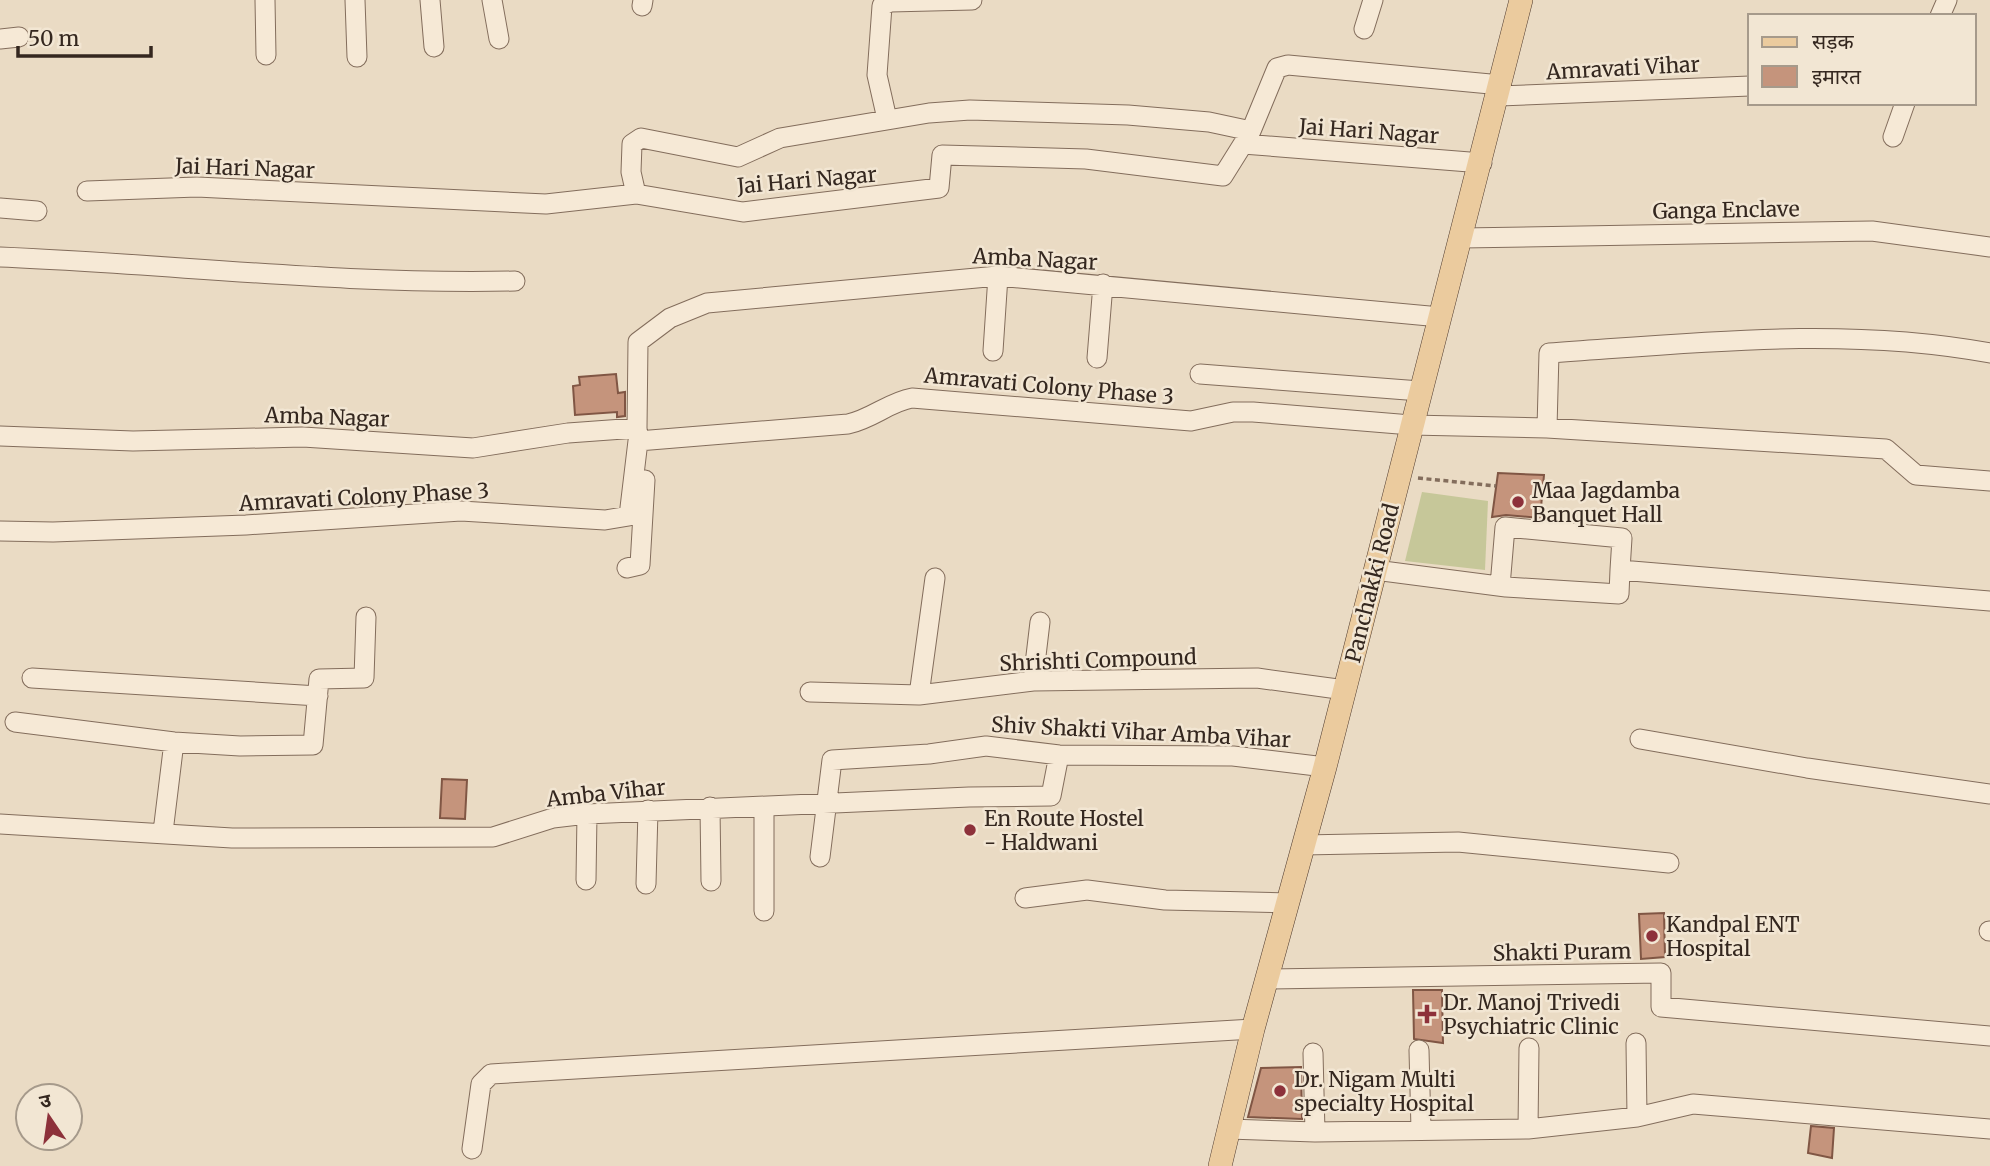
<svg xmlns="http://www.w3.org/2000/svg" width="1990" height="1166" font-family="Merriweather,'Noto Sans Devanagari',serif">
<rect width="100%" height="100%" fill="#eadbc4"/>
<path fill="#c6c799" d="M1422 492 1488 501 1485 570 1405 561Z"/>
<path fill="#c5947c" stroke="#805644" stroke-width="2" d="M616 374 618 393 625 392V416L617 417V412L575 415 573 386 580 385 579 377Z
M1498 473 1544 475 1540 518 1506 515 1492 517Z
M442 779 467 780 465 819 440 818Z
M1664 913 1665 957 1641 959 1639 914Z
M1413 990H1442L1443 1043 1414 1039Z
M1301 1067 1302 1119 1248 1117 1261 1068Z
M1811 1126 1834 1128 1832 1158 1808 1153Z"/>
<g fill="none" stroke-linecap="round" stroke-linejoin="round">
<g stroke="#836d5c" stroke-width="21">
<path id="minor" d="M265 0 266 55
M355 0 357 57
M430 0 434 47
M492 0 499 39
M642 6 643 0
M1940 16 1947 0
M1364 29 1373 0
M0 39 19 37
M1499 96 1750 86
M887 119 877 75 882 6 890 2 972 0
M1893 137 1905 103
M87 191 197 187 546 204 636 194 743 212 939 188 942 155 1086 159 1223 176 1243 144 1482 163
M636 194 631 172 632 144 641 138 738 157 780 138 929 113 970 110 1128 115 1209 122 1251 131 1277 68 1288 65 1501 85
M0 208 37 211
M1462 238 1872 231 1990 247
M0 257C172 264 343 285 515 281
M993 351 998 276
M1097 358 1103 284
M1200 374 1420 391
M637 428 638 342 670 318 707 303 998 276 1440 317
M1547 428 1549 353C1695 343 1845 326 1990 353
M0 436 133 441 303 437 473 448 568 433 637 428 638 438
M0 531 53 532 246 525 461 511 605 520 629 516 638 441 848 424C872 419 889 402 912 398L1191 421 1233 412H1253L1411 425 1547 428 1886 449 1916 475 1990 481
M627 568 640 565 645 480
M1375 570 1506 587 1619 594 1620 570 1990 601
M1500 586 1505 527 1622 538 1620 570
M32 678 318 696
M1033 681 1040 622
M810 692 919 695 1033 681 1257 678 1345 690
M919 695 935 578
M15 722 174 742 240 746 313 745 319 679 364 678 366 617
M1640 739 1807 768 1990 794
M710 807 711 881
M764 807V911
M0 824 232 838 493 837 553 818 587 814 969 797 1051 796 1059 755
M163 832 174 742
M1303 845 1458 842 1669 863
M820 857 832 760 929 754 986 746 1059 755 1233 756 1325 767
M586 880 587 814
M646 884 648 810
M1025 898 1087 890 1165 900 1288 903
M1989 931H1990
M1267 979 1661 973V1007L1990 1036
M1636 1043 1637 1117
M1419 1050 1421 1130
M1313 1053 1315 1132
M1229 1129 1315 1132 1528 1129 1637 1117 1693 1104 1990 1129
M1528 1129 1529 1048
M472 1149 481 1084 491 1074 1253 1029"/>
</g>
<g stroke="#513c30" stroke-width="24">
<path id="major" d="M1220 1166 1253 1029 1325 767 1521 0"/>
</g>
<path stroke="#836d5c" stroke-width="3.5" stroke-dasharray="5 3.5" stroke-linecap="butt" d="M1418 478 1496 486"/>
<use href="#minor" stroke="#f6e9d6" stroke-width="19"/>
<use href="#major" stroke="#ebcb9e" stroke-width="23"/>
</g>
<g fill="#8d313a" stroke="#f2e6d3" stroke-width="2.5">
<circle cx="1518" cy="502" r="7"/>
<circle cx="970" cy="830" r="7"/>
<circle cx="1652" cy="936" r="7"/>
<path d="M1423.5 1003.5h7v7h7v7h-7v7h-7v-7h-7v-7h7z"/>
<circle cx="1280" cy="1091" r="7"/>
</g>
<g text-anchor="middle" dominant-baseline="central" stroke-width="5" stroke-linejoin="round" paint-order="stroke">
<g font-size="21" fill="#34271f" stroke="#f2e6d3">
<text transform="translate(1623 68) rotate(-3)">Amravati Vihar</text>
<text transform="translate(1369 131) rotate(4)">Jai Hari Nagar</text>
<text transform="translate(245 168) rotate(2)">Jai Hari Nagar</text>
<text transform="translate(807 180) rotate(-5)">Jai Hari Nagar</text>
<text transform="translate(1726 210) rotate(-1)">Ganga Enclave</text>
<text transform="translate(1035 259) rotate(3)">Amba Nagar</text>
<text transform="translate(1049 386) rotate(5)">Amravati Colony Phase 3</text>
<text transform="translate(327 417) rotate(2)">Amba Nagar</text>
<text transform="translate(364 497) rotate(-3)">Amravati Colony Phase 3</text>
<text transform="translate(1372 583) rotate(-76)">Panchakki Road</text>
<text transform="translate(1098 660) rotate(-2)">Shrishti Compound</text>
<text transform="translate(1141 732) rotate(3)">Shiv Shakti Vihar Amba Vihar</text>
<text transform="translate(606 793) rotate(-6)">Amba Vihar</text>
<text transform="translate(1562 952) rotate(-1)">Shakti Puram</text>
</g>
<g font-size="21" fill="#34271f" stroke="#f2e6d3" text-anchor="start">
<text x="1532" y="490">Maa Jagdamba<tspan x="1532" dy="24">Banquet Hall</tspan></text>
<text x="984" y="818">En Route Hostel<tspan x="984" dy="24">- Haldwani</tspan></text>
<text x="1666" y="924">Kandpal ENT<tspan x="1666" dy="24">Hospital</tspan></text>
<text x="1443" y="1002">Dr. Manoj Trivedi<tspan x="1443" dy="24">Psychiatric Clinic</tspan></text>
<text x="1294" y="1079">Dr. Nigam Multi<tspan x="1294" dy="24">specialty Hospital</tspan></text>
</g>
</g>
<rect x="1748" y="14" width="228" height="91" fill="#f2e6d3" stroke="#a69a8b" stroke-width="2"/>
<rect x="1762" y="37" width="35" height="10" fill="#ebcb9e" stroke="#a69a8b" stroke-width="2"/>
<text x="1812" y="49" font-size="21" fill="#34271f">सड़क</text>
<rect x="1762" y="66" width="35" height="21" fill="#c5947c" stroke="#a69a8b" stroke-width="2"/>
<text x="1812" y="84" font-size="21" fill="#34271f">इमारत</text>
<g transform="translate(49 1117) rotate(347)"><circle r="33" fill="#f2e6d3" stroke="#a69a8b" stroke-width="2"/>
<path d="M0-5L12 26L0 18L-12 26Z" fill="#8d313a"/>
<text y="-10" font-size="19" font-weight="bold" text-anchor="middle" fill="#34271f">उ</text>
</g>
<path d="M18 46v10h133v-10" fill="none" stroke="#34271f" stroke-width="3.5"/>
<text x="28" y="46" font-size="21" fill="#34271f" stroke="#f2e6d3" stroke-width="5" paint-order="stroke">50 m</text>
</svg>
